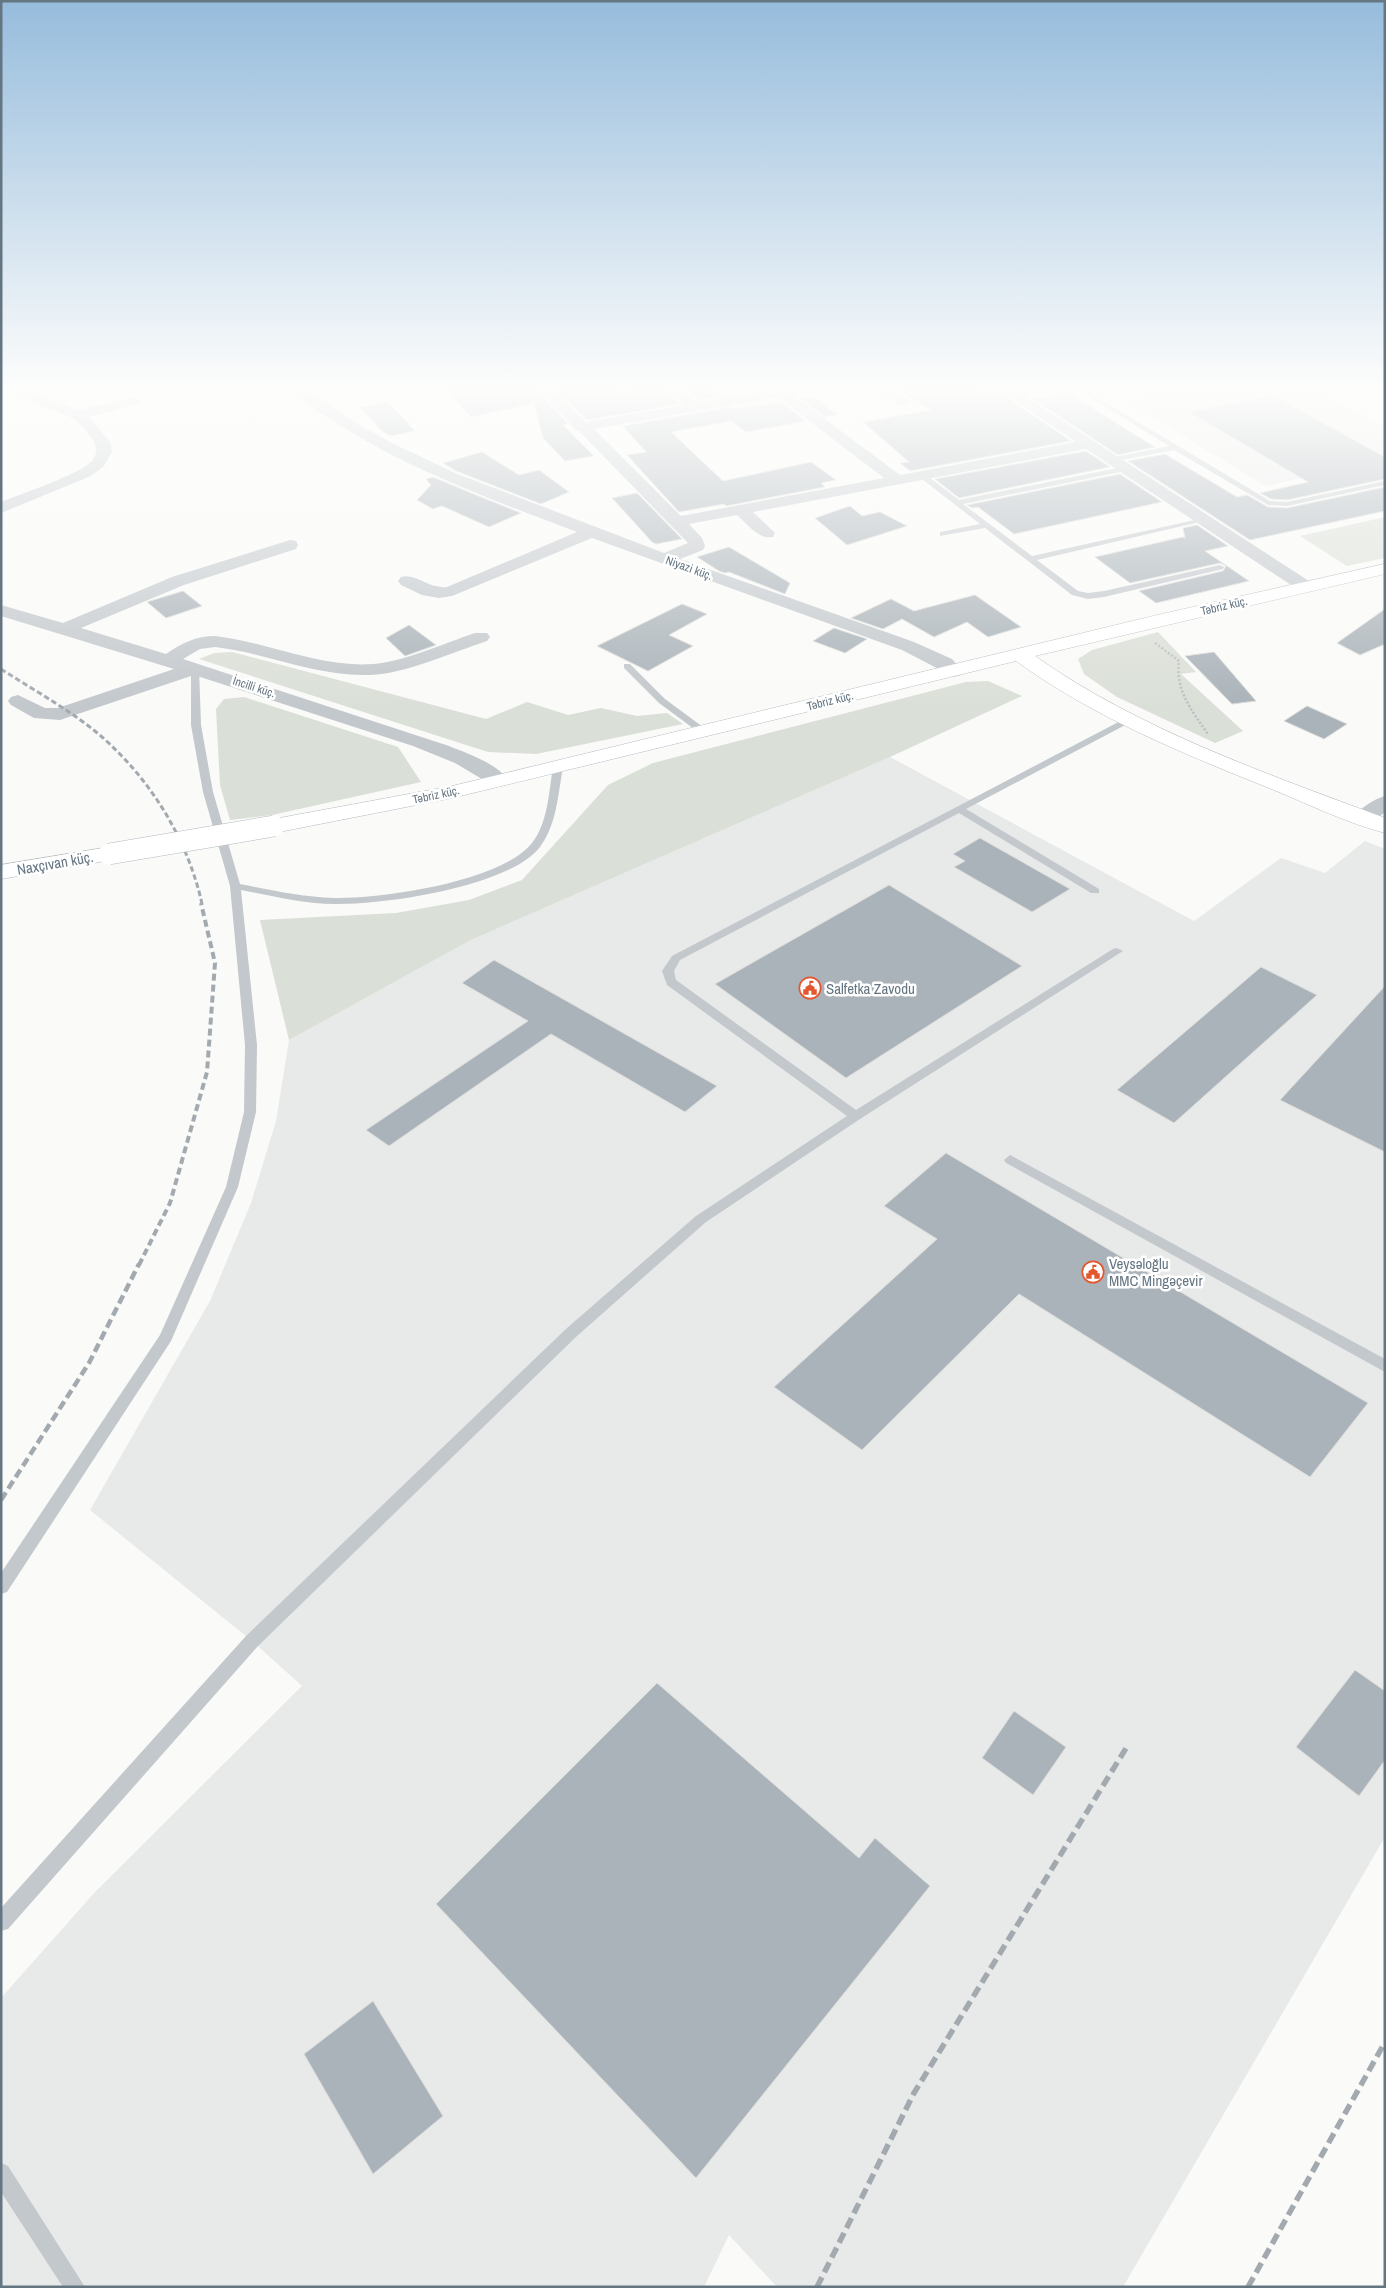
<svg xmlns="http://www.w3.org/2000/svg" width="1386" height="2288" font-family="'Archivo Narrow',sans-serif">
<rect width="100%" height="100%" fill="#fafaf8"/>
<path fill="#e8e9e9" d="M1196 387H1310L1385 427V460L1265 486 1125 400Z
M890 757 1194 921 1281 858 1325 873 1365 841 1385 849V1837L1123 2287H777L729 2235 704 2287H1V1998L95 1892 302 1686 252 1641 90 1510 210 1301 251 1203 276 1121 289 1040 471 940Z"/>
<path fill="#dadfd7" d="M1385 517V558L1347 566 1300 536Z
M1158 632 1196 672 1181 674 1243 731 1215 743 1117 697 1084 674 1078 659 1092 650Z
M232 652 486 719 527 702 568 715 601 708 637 716 667 713 683 724 536 754 488 752 199 659 214 653Z
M988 681 1022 696 890 757 471 940 289 1040 260 920 396 913 469 900 522 880 608 785 653 763 966 682Z
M244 697 398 747 421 782 272 815 230 820 220 785 216 709 224 699Z"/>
<path fill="#aab3b9" stroke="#dcdcda" d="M444 387H471L475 391 505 387H534L568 424 563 425 594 456 565 461 543 438 534 403 471 417Z
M553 387H565V389L614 387 619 392 663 387 680 404 587 420Z
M683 387H706L718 397 699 400Z
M895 387H969L980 395 999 392 1071 441 910 471 900 463 909 462 863 422 931 410Z
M1068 393 1155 447 1118 455 1033 399Z
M1272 395 1385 457V479L1287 500 1271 499 1260 493 1308 482 1189 412Z
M815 397 837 415 825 417 801 399Z
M388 402 415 431 391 436 381 430 360 407Z
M781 402 806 421 746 432 731 421 671 432 723 481 811 462 836 480 821 483 825 487 726 506 724 504 679 512 627 455 646 452 623 426 731 407 734 409Z
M1086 451 1110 467 959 498 935 479Z
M482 452 519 475 539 470 569 492 541 504 456 471 443 463Z
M1165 454 1237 497 1247 495 1268 507 1287 508 1385 487V511L1250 540 1128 461Z
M1120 474 1162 502 1014 534 978 507 972 508 967 505Z
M433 477 481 497 521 513 489 527 442 506 433 509 417 500 431 485 426 479Z
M637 493 682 539 656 544 652 542 612 498Z
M850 506 862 516 880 512 907 526 847 545 815 518Z
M1197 525 1228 546 1205 551 1249 581 1156 603 1139 591 1223 571 1226 566 1220 563 1130 583 1095 557 1183 537 1185 538 1183 528Z
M729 547 790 583 785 594 729 572 725 573 719 571 697 557Z
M183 591 202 606 166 618 147 602Z
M975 595 1021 627 988 637 967 622 934 637 902 619 883 629 851 618 891 599 914 611Z
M682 604 707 614 669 635 693 646 648 671 597 646Z
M1385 609V644L1360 655 1337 643Z
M409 625 436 645 405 656 386 638Z
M834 628 867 639 845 653 813 641Z
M1214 652 1256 701 1232 704 1185 656Z
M1307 706 1347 724 1324 739 1284 721Z
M980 838 1070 889 1032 912 954 867 965 861 953 854Z
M889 885 1022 966 846 1078 715 984Z
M494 960 717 1086 685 1112 551 1034 389 1146 366 1130 528 1021 462 983Z
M1261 967 1317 995 1174 1123 1117 1090Z
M1385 986V1152L1280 1100Z
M946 1153 1368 1403 1310 1477 1019 1294 862 1450 774 1387 937 1239 884 1206Z
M1355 1670 1385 1691V1760L1359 1796 1296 1747Z
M657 1683 859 1858 875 1838 930 1886 696 2178 436 1904Z
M1014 1711 1066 1747 1033 1795 982 1758Z
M373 2001 443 2116 373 2174 304 2054Z"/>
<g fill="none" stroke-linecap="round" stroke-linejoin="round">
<g stroke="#b3babf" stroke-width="1">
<path id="secondary" d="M1385 564V574L1035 656C1140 730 1265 773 1385 818V833C1347 823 1310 805 1274 790 1184 754 1095 718 1016 661L452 798 274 833 266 831 263 826 266 821 274 819 452 786 1153 616Z
M109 847 117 849 120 854 117 859 1 879V865Z"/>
</g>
<path stroke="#bbbfc2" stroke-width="2.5" stroke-dasharray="2 2" stroke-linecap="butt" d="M1155 643 1179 661C1175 690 1192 711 1208 734"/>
<path fill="#c3c8cc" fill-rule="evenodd" d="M1050 387H1062L1015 397 1012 395Z
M1073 387H1080L1270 501 1287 502 1385 481V485L1287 506 1268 505 1174 450 1111 462V458L1169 446Z
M1271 387H1279L1298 398 1293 399Z
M1127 466 1131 468 1130 470 963 504 1032 556 1204 518 1208 520 1037 560 1078 591 1088 593 1104 591 1220 565 1224 567 1223 569 1104 597 1088 599 1072 595 985 528 940 536V532L980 524 918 476 925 474 959 500Z
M624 664H630L665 699 707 730V734H701L659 703 624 668Z
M195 665 199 668 201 725 213 792 240 884C271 890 302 897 334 898 381 899 501 882 532 843 548 823 549 791 553 767L558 764 563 767C558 794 557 824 540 847 509 887 384 905 335 904 303 904 272 896 241 890L257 1045 256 1112 238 1187 171 1341 7 1592 1 1594V1573L160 1335 226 1187 244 1112 245 1045 230 886 203 792 191 725V668Z
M1128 717 1131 718V722L966 809 1099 889V893H1091L959 813 680 960 674 971 676 980 856 1110 1113 949 1117 948 1123 951 860 1119 706 1222 577 1336 258 1646 8 1929 1 1931V1908L246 1636 567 1328 696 1216 847 1116 667 985 662 971 672 956Z
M1010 1155 1385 1359V1372L1006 1163 1004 1160Z
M1 2163 8 2166 85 2287H63L1 2192Z"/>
<path fill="#c3c8cc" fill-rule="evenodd" d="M11 387H28L48 398 79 410 134 397 141 401 139 404 89 417 111 443 112 452 104 466 91 476 1 513V502C21 494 80 474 92 461 99 453 96 444 91 437 85 430 80 422 72 418 55 409 22 403 11 387Z
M203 387H220L218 390 209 392 204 391Z
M288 387H304L359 425 390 442 455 473 664 553 688 543 579 431 576 430 536 387H551L586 422 684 405 665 387H680L698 402 769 390 767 387H819L817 390 793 395 900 475 1076 442 995 387H1011L1312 583 1315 587 1312 591H1300L1086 449 753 512 775 533 773 537C759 540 747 524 737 515L689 524 702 538 705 546 703 550 680 559 914 642 952 659 963 671 961 675 954 677 902 650 592 538 452 596 439 598 422 595 401 585 398 581 401 577C417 573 428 589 447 587L577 532C493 500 406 469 330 419 317 411 297 400 288 387ZM778 397 884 478 681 516 594 429Z
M873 387H889L911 402 904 406 899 405Z
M290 540 296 541 298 545 296 549 184 585 81 628 166 654C182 643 196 636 215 636 268 642 319 668 373 664 403 662 445 643 475 633H487L490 637 487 641C453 652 405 674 370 675 317 677 267 653 215 647L200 649 183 659 449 746C468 754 497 763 509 781L506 785 499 787 492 785 455 763 413 746 194 675 60 720 34 718 11 705 8 701 11 697 18 695 45 708H58L174 669 1 616V605L63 623 172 577Z
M1385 796V812C1375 820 1369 826 1357 822L1353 818C1360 808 1374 799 1385 796Z"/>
<use href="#secondary" fill="#fff" fill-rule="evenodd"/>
<path stroke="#a2aab0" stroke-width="3" stroke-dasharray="5.5 3" stroke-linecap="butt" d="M1 669C35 691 72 711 102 737 151 780 188 840 202 904"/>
<path stroke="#a2aab0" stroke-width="4" stroke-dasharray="7 4" stroke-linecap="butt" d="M139 1265 170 1203 207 1072 215 963 201 903"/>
<path stroke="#a2aab0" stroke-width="4.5" stroke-dasharray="9 4.5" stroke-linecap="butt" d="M1 1500 89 1363 139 1264"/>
<path stroke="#a2aab0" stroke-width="5.5" stroke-dasharray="11 5.5" stroke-linecap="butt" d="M817 2287 914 2093 1128 1745
M1248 2287 1385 2042"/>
<g stroke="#b3babf" stroke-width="22" stroke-linecap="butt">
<path id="secondary-bridge" d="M109 854 274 826"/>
</g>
<use href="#secondary-bridge" stroke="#fff" stroke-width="21"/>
</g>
<linearGradient id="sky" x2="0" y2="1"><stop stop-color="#96bcdc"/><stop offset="0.55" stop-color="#fdfdfc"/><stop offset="1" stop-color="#fdfdfc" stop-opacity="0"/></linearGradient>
<rect width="1386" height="707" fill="url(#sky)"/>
<defs>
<g id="civic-ring" transform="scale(1.125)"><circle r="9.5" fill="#fff" stroke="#e4572e" stroke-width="1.5"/><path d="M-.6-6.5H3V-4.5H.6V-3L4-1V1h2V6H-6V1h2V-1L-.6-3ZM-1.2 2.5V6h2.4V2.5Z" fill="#e4572e"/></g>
</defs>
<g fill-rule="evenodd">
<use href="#civic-ring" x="810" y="988"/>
<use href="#civic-ring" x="1093" y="1272"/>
</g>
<g text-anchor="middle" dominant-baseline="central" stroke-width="5" stroke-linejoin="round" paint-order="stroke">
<g font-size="12" fill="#657683" stroke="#fff">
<text transform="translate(689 568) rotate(20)">Niyazi küç.</text>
<text transform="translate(1224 606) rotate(-13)">Təbriz küç.</text>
<text transform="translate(254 687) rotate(18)">İncilli küç.</text>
<text transform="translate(830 701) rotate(-14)">Təbriz küç.</text>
<text transform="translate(436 795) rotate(-12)">Təbriz küç.</text>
</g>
<g font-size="15" fill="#657683" stroke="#fff">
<text transform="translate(55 863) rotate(-10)">Naxçıvan küç.</text>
</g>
<g font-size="15" fill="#657683" stroke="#fff" text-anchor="start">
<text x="826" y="988">Salfetka Zavodu</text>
<text x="1109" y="1263">Veysəloğlu<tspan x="1109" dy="17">MMC Mingəçevir</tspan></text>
</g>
</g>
<rect width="1386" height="2288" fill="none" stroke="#657683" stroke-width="5"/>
</svg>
